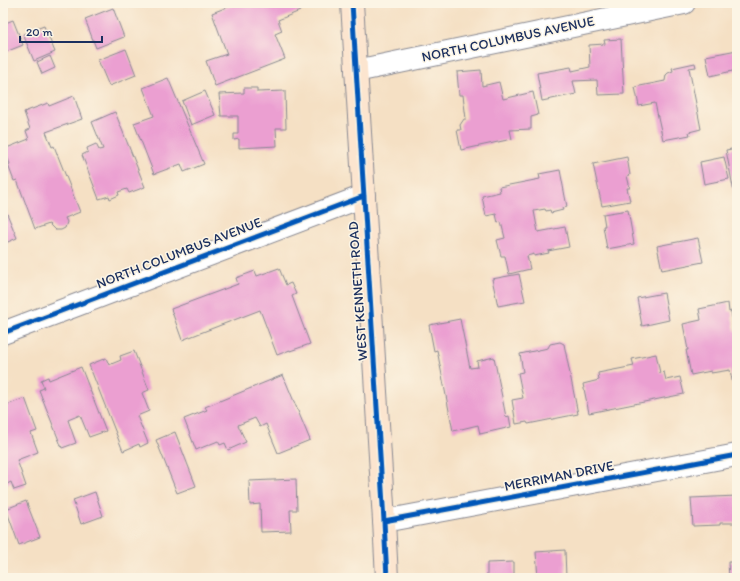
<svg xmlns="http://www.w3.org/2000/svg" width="740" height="581" font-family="Itim,sans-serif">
<rect width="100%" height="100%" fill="#fcf5e5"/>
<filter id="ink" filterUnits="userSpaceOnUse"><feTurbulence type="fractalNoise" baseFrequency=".025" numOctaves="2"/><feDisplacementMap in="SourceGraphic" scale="8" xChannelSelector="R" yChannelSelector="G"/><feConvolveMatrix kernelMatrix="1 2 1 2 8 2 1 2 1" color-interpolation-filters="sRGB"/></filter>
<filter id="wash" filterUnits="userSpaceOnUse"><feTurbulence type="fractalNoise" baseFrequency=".012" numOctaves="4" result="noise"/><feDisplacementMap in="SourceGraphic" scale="16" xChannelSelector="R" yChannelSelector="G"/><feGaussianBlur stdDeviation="0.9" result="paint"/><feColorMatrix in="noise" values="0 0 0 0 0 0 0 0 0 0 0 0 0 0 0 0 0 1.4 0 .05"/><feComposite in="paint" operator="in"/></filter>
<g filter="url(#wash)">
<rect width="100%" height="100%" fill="#f5e0c4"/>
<g id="blocks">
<path fill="#eb9fd1" d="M238 3H297L300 11 278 20 282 31 275 34 285 59 215 86 206 61 227 54 212 13Z
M113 8 124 37 96 48 85 19Z
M13 20 23 45 3 53V24Z
M44 26 55 52 34 61 23 34Z
M621 39 624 94 598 95 597 80 573 81 576 94 542 101 537 73 571 67 572 71 590 67 589 45 605 44 604 40Z
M126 49 136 75 109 86 98 60Z
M737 50V70L710 76 706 56Z
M50 56 55 68 42 74 37 62Z
M695 63 696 67 689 68 701 129 689 132 690 135 663 140 655 103 639 106 635 87 665 81 666 75 668 73 673 71 672 68Z
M481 70 482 86 499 82 503 99 533 92 538 115 531 117V129L510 130 512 139 461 150 457 130H461L460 125 464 119H466L463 95H459L457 72Z
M168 78 204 164 184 172 181 164 154 174 134 123 154 116 143 88Z
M244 88H257V92L285 91 286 128H276L277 146 239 148V139L234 140V134H238V116H221L219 94 244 93Z
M205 91 215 115 191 125 182 101Z
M74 96 82 119 46 132 52 147 54 146 80 212 65 218 67 222 65 228 61 230H55L49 224 35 229 17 180 14 181 8 165 10 164 4 149 29 139 26 131 30 129 24 112 48 103 49 106Z
M115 112 145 187 129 193 127 189 118 192 119 195 110 199 109 196 99 199 82 155 88 152 87 148 96 144 99 150 103 149 92 122Z
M737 148V193H734L726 150Z
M627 157 630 175 627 176 630 188H627L630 201 602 206 593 164Z
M724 157 729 179 704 184 700 162Z
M560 170 567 207 562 208 563 210 551 213 550 210 546 211 545 209 534 211 538 232 565 227 569 247 548 251 549 253 534 256V254L527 256 530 269 509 274 505 256H501L497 240 505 238 501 222 498 223 496 214 486 216 482 196 500 192 499 187 540 179 539 174Z
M3 204 17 238 3 244Z
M628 210 634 244 607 249 603 226H605L603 214Z
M698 238 703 262 662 270 657 246Z
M279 268 286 285 291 283 296 294 292 296 310 344 290 351V350L277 355 260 310 182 340 171 309 238 284 236 278 255 271 257 276Z
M519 274 525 301 498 306 492 279Z
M664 293 669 320 642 326 637 298Z
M728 303 729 312 731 311 735 332H737V384L733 385 730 370 711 373V371L691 375 686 350H688L683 324 701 320 699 309Z
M460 319 470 368 478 367 477 361 494 357 506 417 509 416 511 427 480 434 478 425 453 431 437 350 434 351 429 325Z
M560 342 564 344 578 414 528 424 527 422 516 424 512 400 523 398 518 373 523 372 520 354 548 348 550 344Z
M134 351 149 390 142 393 149 411 137 416 148 443 140 447 139 444 123 451 89 365 106 358 109 365 121 360 120 356Z
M656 354 660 373 664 372 666 380 680 377 684 394 589 413 583 384 599 380 598 373 634 366 632 359Z
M81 367 106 431 89 437 80 415 68 420 76 443 62 448 39 390 44 388 41 380 48 377 49 380Z
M283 375 310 440 278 453 266 424 260 427 255 418 238 425 246 442 228 450 225 443 220 445 218 441 196 450 184 419 207 410 205 407Z
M25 398 37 431 31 433 38 452 17 460 26 486 14 490 11 482 7 484 3 472V401L6 400 7 405Z
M175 432 196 486 177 493 156 440Z
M296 479 297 510H290L291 531 261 532 260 504 250 505 249 481Z
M95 492 103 516 81 524 73 500Z
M737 496V523H720V525L693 526 691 498Z
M26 501 40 537 19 545 6 509Z
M565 550 566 578H538L536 552Z
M514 562V578H487V563Z
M728 562H737V578H729Z"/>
</g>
</g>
<g filter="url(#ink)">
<use href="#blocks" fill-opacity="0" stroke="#888891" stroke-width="1"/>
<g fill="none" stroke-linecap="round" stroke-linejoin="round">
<g stroke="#888891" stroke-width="24">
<path id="street" d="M356 71 684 3
M3 333 364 196
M384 521 737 455"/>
</g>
<g stroke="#888891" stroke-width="24">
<path id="secondary" d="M352 3 384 521 387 578"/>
</g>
<use href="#street" stroke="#fff" stroke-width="22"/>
<use href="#secondary" stroke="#fce5cf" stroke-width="22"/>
<g stroke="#fcf5e5" stroke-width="8">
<path id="cycleway" d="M352 3 384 521 387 578
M3 333 364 196
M384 521 737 455"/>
</g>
<use href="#cycleway" stroke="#0057b8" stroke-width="5"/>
</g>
</g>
<g text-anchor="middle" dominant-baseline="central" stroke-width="3" stroke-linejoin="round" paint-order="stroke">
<g font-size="14" fill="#1b2f5e" stroke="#fcf5e5">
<text transform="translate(508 39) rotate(-12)">NORTH COLUMBUS AVENUE</text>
<text transform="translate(179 253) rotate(-21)">NORTH COLUMBUS AVENUE</text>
<text transform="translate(358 291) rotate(-94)">WEST KENNETH ROAD</text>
<text transform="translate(559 476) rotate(-11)">MERRIMAN DRIVE</text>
</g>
</g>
<rect width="740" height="581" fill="none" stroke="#fcf5e5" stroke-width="16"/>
<path d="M20 36v6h82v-6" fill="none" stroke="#1b2f5e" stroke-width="2"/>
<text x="26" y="36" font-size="12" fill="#1b2f5e" stroke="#fcf5e5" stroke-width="3" paint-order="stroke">20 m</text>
</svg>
